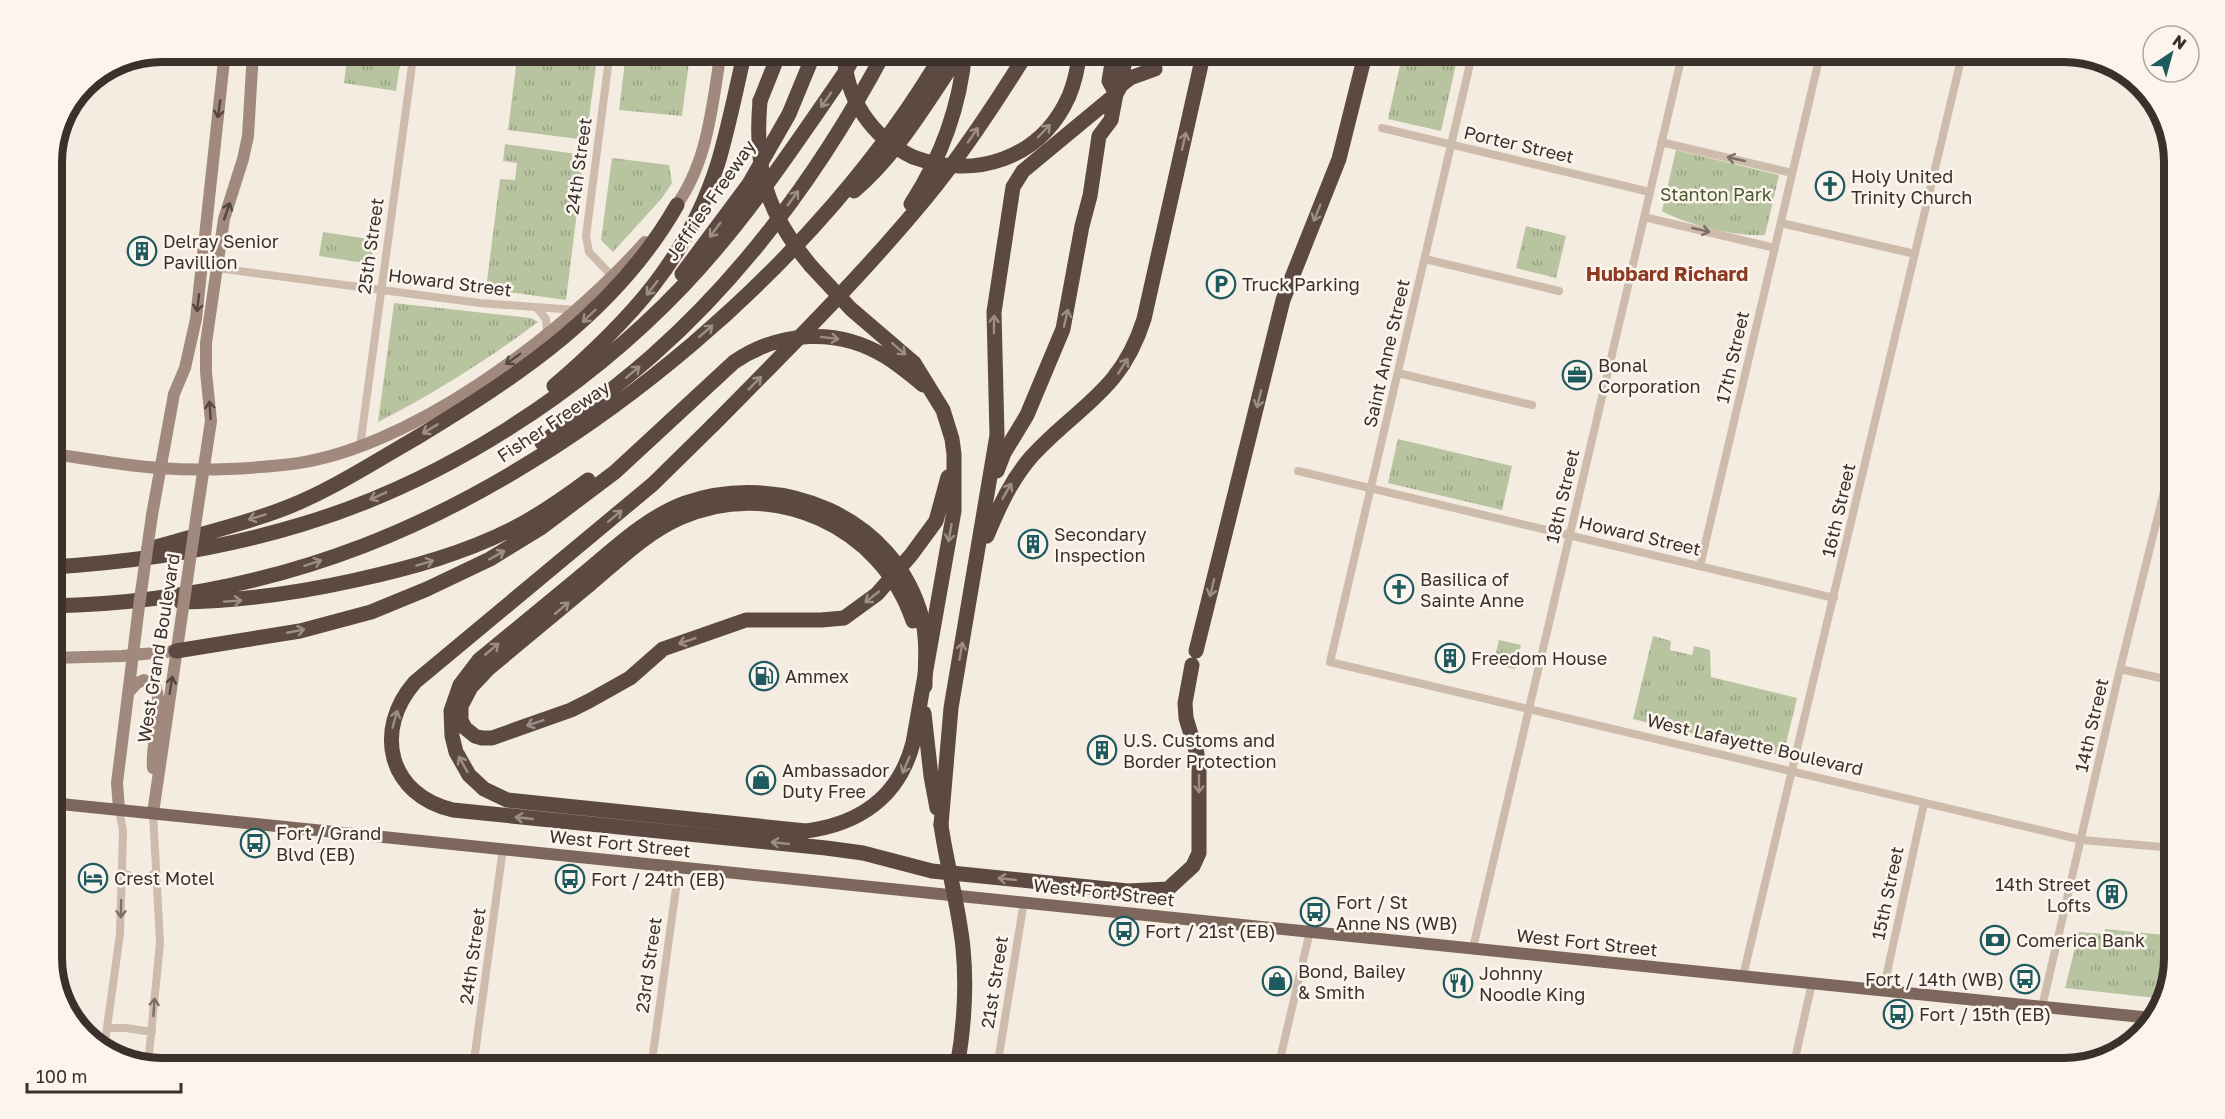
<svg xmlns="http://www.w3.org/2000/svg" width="2225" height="1119" font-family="'Golos Text',sans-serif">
<defs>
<pattern id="grass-tufts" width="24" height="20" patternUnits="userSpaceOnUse" patternTransform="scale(1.5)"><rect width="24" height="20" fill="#b8c4a0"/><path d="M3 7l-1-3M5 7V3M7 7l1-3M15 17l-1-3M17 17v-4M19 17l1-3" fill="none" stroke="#97a083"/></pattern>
</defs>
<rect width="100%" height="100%" fill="#f4ebe1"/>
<path fill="url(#grass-tufts)" d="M348 51H402L396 91 344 83Z
M518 51H598L586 140 508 130Z
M1403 52 1456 64 1441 131 1388 119Z
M626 54 689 62 682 116 619 110Z
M505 144 584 155 566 300 486 289 500 179 515 180 517 163 503 161Z
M1676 150 1779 175 1765 235C1737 237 1687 225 1662 211Z
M612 158 669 165 672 183 662 198 613 252 601 240Z
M1526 226 1566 236 1556 278 1516 268Z
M323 232 375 240 371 264 319 256Z
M394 303 531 318 538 322C487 360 435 393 378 422Z
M1398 439 1512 466 1502 510 1388 483Z
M1653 636 1671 641 1670 650 1692 655 1694 646 1710 650 1711 677 1797 698 1783 756 1633 719Z
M1499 640 1521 645 1515 669 1493 664Z
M2105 929 2174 936V958L2165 999 2065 988 2079 932 2104 934Z"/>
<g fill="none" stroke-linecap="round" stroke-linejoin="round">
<path stroke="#cdbbac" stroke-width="8" d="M610 51 586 236 589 252 612 276
M1473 51 1330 662 2082 840 2174 848
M1155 69 1159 64 1163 51
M1382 128 1650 192
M1661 142 1792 173
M1644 217 1775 248
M1781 223 1915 254
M1425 259 1559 291
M217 268 480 303 576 310
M537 308 546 319 547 334
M1398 373 1532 405
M360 446 414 51
M1298 471 1834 598
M1700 566 1821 51
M2120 669 2174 681
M121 872 142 881 155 873
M1473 948 1683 51
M1743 976 1963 51
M1883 991 1924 803
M2042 1007 2120 669 2174 451
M107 1028H126L152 1032
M104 1049 120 934 123 831 119 809
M148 1065 160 943 153 813
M473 1068 503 848
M651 1068 679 867
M997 1068 1024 901
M1278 1068 1310 931
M1793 1068 1812 983"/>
<path stroke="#a18a7d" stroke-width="12" d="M672 211C708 166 712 106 721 51
M51 454C87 458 123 466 160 468 198 471 244 469 283 465 406 454 564 333 645 242
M198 506 211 421 206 372V343L224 219 243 159 248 136 253 51
M152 515 174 394 185 368 196 319 225 51
M51 658 122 656 176 651
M128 693 137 683 144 680 154 684C166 706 150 743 153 768
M119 809 117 783 139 606
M153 813 179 635"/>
<path stroke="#7d675c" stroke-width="12" d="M51 803 2152 1018"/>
<path stroke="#5c4a42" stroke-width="15" d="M1114 51 1109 81 1116 94
M1121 85 1130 78 1155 69
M760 101 780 51
M913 157C975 180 1041 159 1069 96 1075 82 1078 66 1080 51
M854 191C899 153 929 98 962 51
M682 274 749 184 789 114 815 51
M554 386C628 322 688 259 718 163 729 126 736 89 745 51
M713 425 653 484 415 682C373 730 388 795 453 810L826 848 863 853 932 871 1128 891 1168 889 1193 866 1199 853V770L1197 754 1186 718 1185 703 1192 665
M542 443C580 414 618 386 653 355 749 270 825 164 885 51
M997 471 1004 453 1027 415 1063 329 1082 226 1090 196 1099 136 1111 120 1116 94 1121 85 1126 51
M987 536C999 507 1011 480 1032 456 1079 405 1121 392 1144 319L1204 51
M149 549C195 535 243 525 288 507 333 489 374 462 416 438 518 376 616 312 677 205
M51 567C136 562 221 549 303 524 443 482 582 392 683 286 745 221 795 145 846 71L857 51
M581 576 479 660 460 685 451 711 452 736 456 752 469 775 484 789 507 800 806 831C859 824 899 797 913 743L954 511V454L952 439 943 410 914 363 851 309 811 266
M589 585 488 669 471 687 461 706V720L465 728 475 736 482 738H492L571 710 589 701 630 678 663 649 746 620H821L844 618 877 594 911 555 936 521 948 477
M181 602C241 601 298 593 356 580 411 568 465 553 516 527 541 514 565 497 588 480
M51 606C158 604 264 584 363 546 587 460 824 258 944 51
M176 651 300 631 371 612 427 589 490 559 542 527 615 472 734 362C780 331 838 327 886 357 899 365 911 375 923 385
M1196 651 1283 300 1339 159 1366 51
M924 713 931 776 937 808
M941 825 951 708 997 435 994 312 1013 187 1023 171 1116 94"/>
<path stroke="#a18a7d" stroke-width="12" d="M139 606 152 515
M179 635 198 506"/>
<path stroke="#5c4a42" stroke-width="15" d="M844 51C845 98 871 137 913 157
M760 101C754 171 766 212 811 266
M911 204C941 158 960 105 965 51
M713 425C786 351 860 278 926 198 964 152 997 101 1028 51
M581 576C614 549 645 518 685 503 780 470 895 516 922 618 928 641 925 663 925 686
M589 585C618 561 646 533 680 518 772 476 882 527 913 621
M941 825C947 867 959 907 963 948 967 989 964 1028 957 1068"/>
</g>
<defs><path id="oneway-shaft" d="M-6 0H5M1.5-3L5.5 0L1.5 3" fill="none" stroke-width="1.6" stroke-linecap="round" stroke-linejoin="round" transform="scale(1.5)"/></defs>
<g stroke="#9c8e87">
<use href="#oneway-shaft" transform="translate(826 100) rotate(125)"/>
<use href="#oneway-shaft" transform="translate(1044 131) rotate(-46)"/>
<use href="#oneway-shaft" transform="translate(973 135) rotate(-55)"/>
<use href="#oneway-shaft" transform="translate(1184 141) rotate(-77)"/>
<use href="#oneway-shaft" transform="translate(793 198) rotate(-54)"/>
<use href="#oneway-shaft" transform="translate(1317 213) rotate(112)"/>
<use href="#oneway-shaft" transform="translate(715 230) rotate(127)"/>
<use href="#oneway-shaft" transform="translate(652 288) rotate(128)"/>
<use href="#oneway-shaft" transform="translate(589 316) rotate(136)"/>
<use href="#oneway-shaft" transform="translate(1066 318) rotate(-77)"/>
<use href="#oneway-shaft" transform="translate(994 324) rotate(-89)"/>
<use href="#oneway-shaft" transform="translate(706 331) rotate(-41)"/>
<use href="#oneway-shaft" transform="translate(830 338) rotate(7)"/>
<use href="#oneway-shaft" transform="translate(899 349) rotate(41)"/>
<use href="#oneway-shaft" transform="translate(1123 366) rotate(-57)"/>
<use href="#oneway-shaft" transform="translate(633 372) rotate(-40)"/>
<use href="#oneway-shaft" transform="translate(755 383) rotate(-45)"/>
<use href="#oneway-shaft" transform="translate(1259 399) rotate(104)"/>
<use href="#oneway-shaft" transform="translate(430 429) rotate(149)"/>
<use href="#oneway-shaft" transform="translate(1007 491) rotate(-60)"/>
<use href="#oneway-shaft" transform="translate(378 496) rotate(156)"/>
<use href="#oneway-shaft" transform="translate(615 516) rotate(-40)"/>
<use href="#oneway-shaft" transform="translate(257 517) rotate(163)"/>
<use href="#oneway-shaft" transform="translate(950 533) rotate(100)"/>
<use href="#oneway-shaft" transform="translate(497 555) rotate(-29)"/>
<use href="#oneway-shaft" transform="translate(313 563) rotate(-18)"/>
<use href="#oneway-shaft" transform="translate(425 563) rotate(-17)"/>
<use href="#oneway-shaft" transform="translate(1212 588) rotate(104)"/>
<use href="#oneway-shaft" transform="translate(872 597) rotate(142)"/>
<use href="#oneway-shaft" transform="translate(233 601) rotate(-4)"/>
<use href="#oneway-shaft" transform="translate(562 608) rotate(-40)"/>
<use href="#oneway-shaft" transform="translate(296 631) rotate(-11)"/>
<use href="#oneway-shaft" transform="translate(687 641) rotate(161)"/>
<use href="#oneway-shaft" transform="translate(492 649) rotate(-40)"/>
<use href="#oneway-shaft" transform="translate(961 651) rotate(-80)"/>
<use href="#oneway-shaft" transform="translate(395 719) rotate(-74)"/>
<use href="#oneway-shaft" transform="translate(535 723) rotate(161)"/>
<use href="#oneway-shaft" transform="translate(463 764) rotate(-119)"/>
<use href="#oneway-shaft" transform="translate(906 765) rotate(113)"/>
<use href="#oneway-shaft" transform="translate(1199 784) rotate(90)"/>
<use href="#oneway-shaft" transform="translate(524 818) rotate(-174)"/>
<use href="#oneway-shaft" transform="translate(780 843) rotate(-174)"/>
<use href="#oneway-shaft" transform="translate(1007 879) rotate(-174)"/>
</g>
<g stroke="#544640">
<use href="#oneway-shaft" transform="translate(219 109) rotate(98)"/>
<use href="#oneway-shaft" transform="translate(227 211) rotate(-71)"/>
<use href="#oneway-shaft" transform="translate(198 303) rotate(97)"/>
<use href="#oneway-shaft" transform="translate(513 359) rotate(144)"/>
<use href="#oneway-shaft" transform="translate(210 410) rotate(-94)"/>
<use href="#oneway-shaft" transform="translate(171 685) rotate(-81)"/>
</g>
<g stroke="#7d6f65">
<use href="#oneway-shaft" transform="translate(1736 159) rotate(-167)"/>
<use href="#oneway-shaft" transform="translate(1701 230) rotate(13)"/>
<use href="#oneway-shaft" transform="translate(121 909) rotate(91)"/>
<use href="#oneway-shaft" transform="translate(154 1007) rotate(-86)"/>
</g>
<defs>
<g id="church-ring" transform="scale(1.5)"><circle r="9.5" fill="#fbf5ee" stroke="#1f5a5e" stroke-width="1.5"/><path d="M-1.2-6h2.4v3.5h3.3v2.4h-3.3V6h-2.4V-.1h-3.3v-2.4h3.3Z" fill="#1f5a5e"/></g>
<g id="building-ring" transform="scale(1.5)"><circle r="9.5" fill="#fbf5ee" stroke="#1f5a5e" stroke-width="1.5"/><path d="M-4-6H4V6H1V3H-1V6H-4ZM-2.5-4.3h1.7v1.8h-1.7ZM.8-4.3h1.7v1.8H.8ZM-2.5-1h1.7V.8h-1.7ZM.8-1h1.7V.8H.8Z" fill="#1f5a5e"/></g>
<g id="parking-ring" transform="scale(1.5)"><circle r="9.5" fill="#fbf5ee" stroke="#1f5a5e" stroke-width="1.5"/><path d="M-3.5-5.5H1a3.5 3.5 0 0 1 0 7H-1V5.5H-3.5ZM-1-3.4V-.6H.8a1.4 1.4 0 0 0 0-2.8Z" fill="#1f5a5e"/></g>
<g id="office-ring" transform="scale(1.5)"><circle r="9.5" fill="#fbf5ee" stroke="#1f5a5e" stroke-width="1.5"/><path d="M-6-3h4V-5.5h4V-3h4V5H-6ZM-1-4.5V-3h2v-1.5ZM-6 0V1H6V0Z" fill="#1f5a5e"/></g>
<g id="fuel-ring" transform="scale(1.5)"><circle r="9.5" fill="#fbf5ee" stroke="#1f5a5e" stroke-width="1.5"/><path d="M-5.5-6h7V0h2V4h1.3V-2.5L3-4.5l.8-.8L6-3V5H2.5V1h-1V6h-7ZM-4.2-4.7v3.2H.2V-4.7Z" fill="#1f5a5e"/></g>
<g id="shop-ring" transform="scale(1.5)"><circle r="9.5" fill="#fbf5ee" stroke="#1f5a5e" stroke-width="1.5"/><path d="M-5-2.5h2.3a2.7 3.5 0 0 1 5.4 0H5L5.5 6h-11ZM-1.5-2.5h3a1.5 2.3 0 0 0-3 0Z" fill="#1f5a5e"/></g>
<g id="bus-ring" transform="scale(1.5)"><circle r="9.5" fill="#fbf5ee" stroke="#1f5a5e" stroke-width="1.5"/><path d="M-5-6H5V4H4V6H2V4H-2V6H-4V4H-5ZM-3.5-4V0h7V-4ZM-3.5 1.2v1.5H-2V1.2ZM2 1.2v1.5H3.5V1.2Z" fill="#1f5a5e"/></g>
<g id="hotel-ring" transform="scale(1.5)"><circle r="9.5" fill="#fbf5ee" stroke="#1f5a5e" stroke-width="1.5"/><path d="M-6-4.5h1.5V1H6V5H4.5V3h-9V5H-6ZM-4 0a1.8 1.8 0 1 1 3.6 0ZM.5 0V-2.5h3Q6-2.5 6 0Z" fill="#1f5a5e"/></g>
<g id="bank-ring" transform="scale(1.5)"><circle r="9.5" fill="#fbf5ee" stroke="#1f5a5e" stroke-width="1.5"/><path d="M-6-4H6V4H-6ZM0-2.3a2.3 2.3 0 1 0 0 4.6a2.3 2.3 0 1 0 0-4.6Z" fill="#1f5a5e"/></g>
<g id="restaurant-ring" transform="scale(1.5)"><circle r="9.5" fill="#fbf5ee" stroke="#1f5a5e" stroke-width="1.5"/><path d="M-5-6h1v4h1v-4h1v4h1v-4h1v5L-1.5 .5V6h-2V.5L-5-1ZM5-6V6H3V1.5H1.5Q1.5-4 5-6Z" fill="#1f5a5e"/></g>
</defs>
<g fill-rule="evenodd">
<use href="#church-ring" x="1830" y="186"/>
<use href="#building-ring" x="142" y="251"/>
<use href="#parking-ring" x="1221" y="284"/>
<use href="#office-ring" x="1577" y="375"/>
<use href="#building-ring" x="1033" y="544"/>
<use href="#church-ring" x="1399" y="589"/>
<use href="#building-ring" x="1450" y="658"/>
<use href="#fuel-ring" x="764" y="676"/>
<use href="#building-ring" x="1102" y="750"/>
<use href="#shop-ring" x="761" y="780"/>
<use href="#bus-ring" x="255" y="843"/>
<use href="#hotel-ring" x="93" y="878"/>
<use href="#bus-ring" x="570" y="879"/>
<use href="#building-ring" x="2112" y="894"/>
<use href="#bus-ring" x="1315" y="912"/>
<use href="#bus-ring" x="1124" y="931"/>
<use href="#bank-ring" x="1995" y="940"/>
<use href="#bus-ring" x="2025" y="979"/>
<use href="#shop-ring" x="1277" y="981"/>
<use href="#restaurant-ring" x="1458" y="983"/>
<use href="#bus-ring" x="1898" y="1014"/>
</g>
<g text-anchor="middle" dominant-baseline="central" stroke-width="5" stroke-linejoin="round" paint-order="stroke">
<g font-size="18" fill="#3b302b" stroke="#fbf5ee">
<text transform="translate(1519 144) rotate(13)">Porter Street</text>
<text transform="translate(578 166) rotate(-82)">24th Street</text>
<text transform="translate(710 200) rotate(-55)">Jeffries Freeway</text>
<text transform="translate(370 246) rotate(-82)">25th Street</text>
<text transform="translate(450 282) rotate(7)">Howard Street</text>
<text transform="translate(1386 353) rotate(-77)">Saint Anne Street</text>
<text transform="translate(1732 357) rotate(-77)">17th Street</text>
<text transform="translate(553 421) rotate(-34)">Fisher Freeway</text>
<text transform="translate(1562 496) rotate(-77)">18th Street</text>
<text transform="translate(1838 510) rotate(-77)">16th Street</text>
<text transform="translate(1640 535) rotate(13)">Howard Street</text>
<text transform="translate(158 648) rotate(-81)">West Grand Boulevard</text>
<text transform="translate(2091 725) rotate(-77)">14th Street</text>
<text transform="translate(1755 744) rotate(13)">West Lafayette Boulevard</text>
<text transform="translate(620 843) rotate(6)">West Fort Street</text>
<text transform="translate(1104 892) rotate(6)">West Fort Street</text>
<text transform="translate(1887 893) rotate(-78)">15th Street</text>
<text transform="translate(1587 942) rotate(6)">West Fort Street</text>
<text transform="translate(472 956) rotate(-82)">24th Street</text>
<text transform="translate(648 965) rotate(-82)">23rd Street</text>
<text transform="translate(994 982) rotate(-81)">21st Street</text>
</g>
<g font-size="18" fill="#3b302b" stroke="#fbf5ee" text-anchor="start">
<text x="1851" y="176">Holy United<tspan x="1851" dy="21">Trinity Church</tspan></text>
<text x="163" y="241">Delray Senior<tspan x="163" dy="21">Pavillion</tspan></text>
<text x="1242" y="284">Truck Parking</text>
<text x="1598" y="365">Bonal<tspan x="1598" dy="21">Corporation</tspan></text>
<text x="1054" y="534">Secondary<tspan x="1054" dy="21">Inspection</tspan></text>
<text x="1420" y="579">Basilica of<tspan x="1420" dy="21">Sainte Anne</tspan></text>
<text x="1471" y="658">Freedom House</text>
<text x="785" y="676">Ammex</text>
<text x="1123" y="740">U.S. Customs and<tspan x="1123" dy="21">Border Protection</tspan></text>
<text x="782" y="770">Ambassador<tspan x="782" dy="21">Duty Free</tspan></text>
<text x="276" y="833">Fort / Grand<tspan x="276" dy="21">Blvd (EB)</tspan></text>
<text x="114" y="878">Crest Motel</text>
<text x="591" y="879">Fort / 24th (EB)</text>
<text x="2091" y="884" text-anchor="end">14th Street<tspan x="2091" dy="21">Lofts</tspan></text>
<text x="1336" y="902">Fort / St<tspan x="1336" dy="21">Anne NS (WB)</tspan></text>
<text x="1145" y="931">Fort / 21st (EB)</text>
<text x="2016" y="940">Comerica Bank</text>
<text x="1298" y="971">Bond, Bailey<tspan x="1298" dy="21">&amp; Smith</tspan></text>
<text x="1479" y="973">Johnny<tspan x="1479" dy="21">Noodle King</tspan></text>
<text x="2004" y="979" text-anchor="end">Fort / 14th (WB)</text>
<text x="1919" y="1014">Fort / 15th (EB)</text>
</g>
<g font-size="18" fill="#4a5a2e" stroke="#fbf5ee">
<text x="1716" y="194">Stanton Park</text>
</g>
<g font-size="20" font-weight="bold" fill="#8c3b22" stroke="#fbf5ee">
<text x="1667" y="273">Hubbard Richard</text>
</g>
</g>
<path d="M0 0H2225V1119H0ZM162 62H2064A100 100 0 0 1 2164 162V958A100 100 0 0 1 2064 1058H162A100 100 0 0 1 62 958V162A100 100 0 0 1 162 62Z" fill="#fbf5ee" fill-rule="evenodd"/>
<path fill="none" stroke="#3b302b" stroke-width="8" d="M162 62H2064A100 100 0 0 1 2164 162V958A100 100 0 0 1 2064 1058H162A100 100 0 0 1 62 958V162A100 100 0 0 1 162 62Z"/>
<g transform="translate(2171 54) rotate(36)"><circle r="28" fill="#fbf5ee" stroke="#aea6a0" stroke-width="1.5"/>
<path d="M0-4.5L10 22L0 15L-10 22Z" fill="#1f5a5e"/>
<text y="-9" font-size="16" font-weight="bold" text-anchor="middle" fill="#3b302b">N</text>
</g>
<path d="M27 1083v9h154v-9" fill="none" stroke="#3b302b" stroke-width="3"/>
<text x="36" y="1083" font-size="18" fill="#3b302b" stroke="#fbf5ee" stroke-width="4.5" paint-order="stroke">100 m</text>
</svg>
